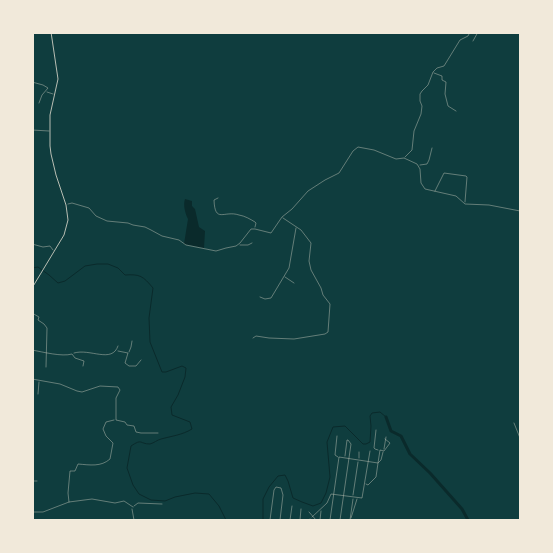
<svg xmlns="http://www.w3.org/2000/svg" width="553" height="553" font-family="Signika,sans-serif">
<rect width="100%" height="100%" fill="#0f3d3e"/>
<path fill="#0a2a2b" d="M185 199 192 201V206L195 209 199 227 205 231 204 248 184 244 188 219C185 213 183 205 185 199Z"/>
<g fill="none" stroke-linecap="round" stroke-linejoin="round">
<path stroke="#0a2a2b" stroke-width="1" d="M32 268 38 267 49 275 58 283 65 281 85 266 97 264H108L118 268 125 275C140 274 143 276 153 288L149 318 150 342 162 372H166L182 366 186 368 185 377 178 395 171 407 172 415 190 422 192 429C182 435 172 436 161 439 157 440 154 443 150 444 139 444 143 438 131 446L127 468 133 485 139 494 151 500 165 501 175 497 195 493 209 494 219 506 226 520
M263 520V499L269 487 278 476 285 475 288 481 293 498 302 502 313 506 321 503 326 493 330 477 327 442 333 427 345 426 363 444H366L370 442 371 426 370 416 372 413 380 412 386 417"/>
<path stroke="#0a2a2b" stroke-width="3" d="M386 417 391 431 401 436 410 454 430 473 462 509 468 520"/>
<path stroke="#b8beb3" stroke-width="0.5" d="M473 41 478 32
M434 73 442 76V80L446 82 445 94 448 106 456 111
M32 82 43 85 48 88 42 95 39 103
M47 92 53 94
M32 130 49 131
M405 157 412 150 414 131 421 114 422 106 420 101V94L422 91 428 85 433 72 437 68 444 66 460 40 468 36 470 32
M420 165 427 164 429 160 432 148
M435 191 444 173 466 176 467 177 465 202
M218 198 214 200C215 224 224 210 239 215 245 216 250 219 255 222L256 223 255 227
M68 204 72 203 89 208 96 216 107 221 128 223 133 225 145 227 151 230 162 236 179 240 186 245 216 251 226 248 236 246 240 243 251 229H255L271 233 282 217 292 209 308 191 325 180 339 173 353 151 358 147 374 150 396 159 404 158 417 164 420 169 421 183 425 189 456 196 465 204 489 205 520 211
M32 244 43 247 50 246 53 250
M240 245H248L252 243
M285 277 294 283
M260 297 265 299 271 298 289 268 296 228
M32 313 39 317 38 320 44 324 47 328 46 367
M253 338 256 336 269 338 294 339 325 334 328 332 330 304 323 295 321 288 311 270 309 261 311 243 301 230 283 218
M32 350C43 352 62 357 72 354L75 358 84 361 83 366
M118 351 128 353 125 363 129 366H136L141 360
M129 352 131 347 132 341
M74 353C90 348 112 364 118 346
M32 379 60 384 77 391 82 392 100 386 118 387 120 390 116 398V420L125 422 127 425 134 426 136 432 141 433H158
M38 394 39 382
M514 423 520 438
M376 430 374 448 375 449 378 450
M337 436 335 455 338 457
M384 449 386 437
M359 458V452
M32 481H37
M366 484 368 485 376 477 378 463 381 460 383 452
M353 495 358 462
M69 502 68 493 70 471H75L78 464C90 465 101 467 110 459L113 443 106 436 103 429 106 422 114 420
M134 506 138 503 162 504
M132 509 134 520
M32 512H43L69 502 92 499 115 503 124 501 133 507
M309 512 316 520
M312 517 327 503 331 494 362 498 370 451
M351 518 357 499
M270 520 274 490 276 487 281 488 283 495 280 520
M290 520 292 506
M300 520 301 509
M310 520V519
M320 520 321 511
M330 520 339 457 378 463 380 450 384 451 390 443 385 439
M340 520 351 444 348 440H347L345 456
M350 520 353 499"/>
<path stroke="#b8beb3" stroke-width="1" d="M32 288 64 235 68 220 66 205 56 175 51 154 50 146V115L58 79 51 32"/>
</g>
<rect width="553" height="553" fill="none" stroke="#f1e9da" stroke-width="68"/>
</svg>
